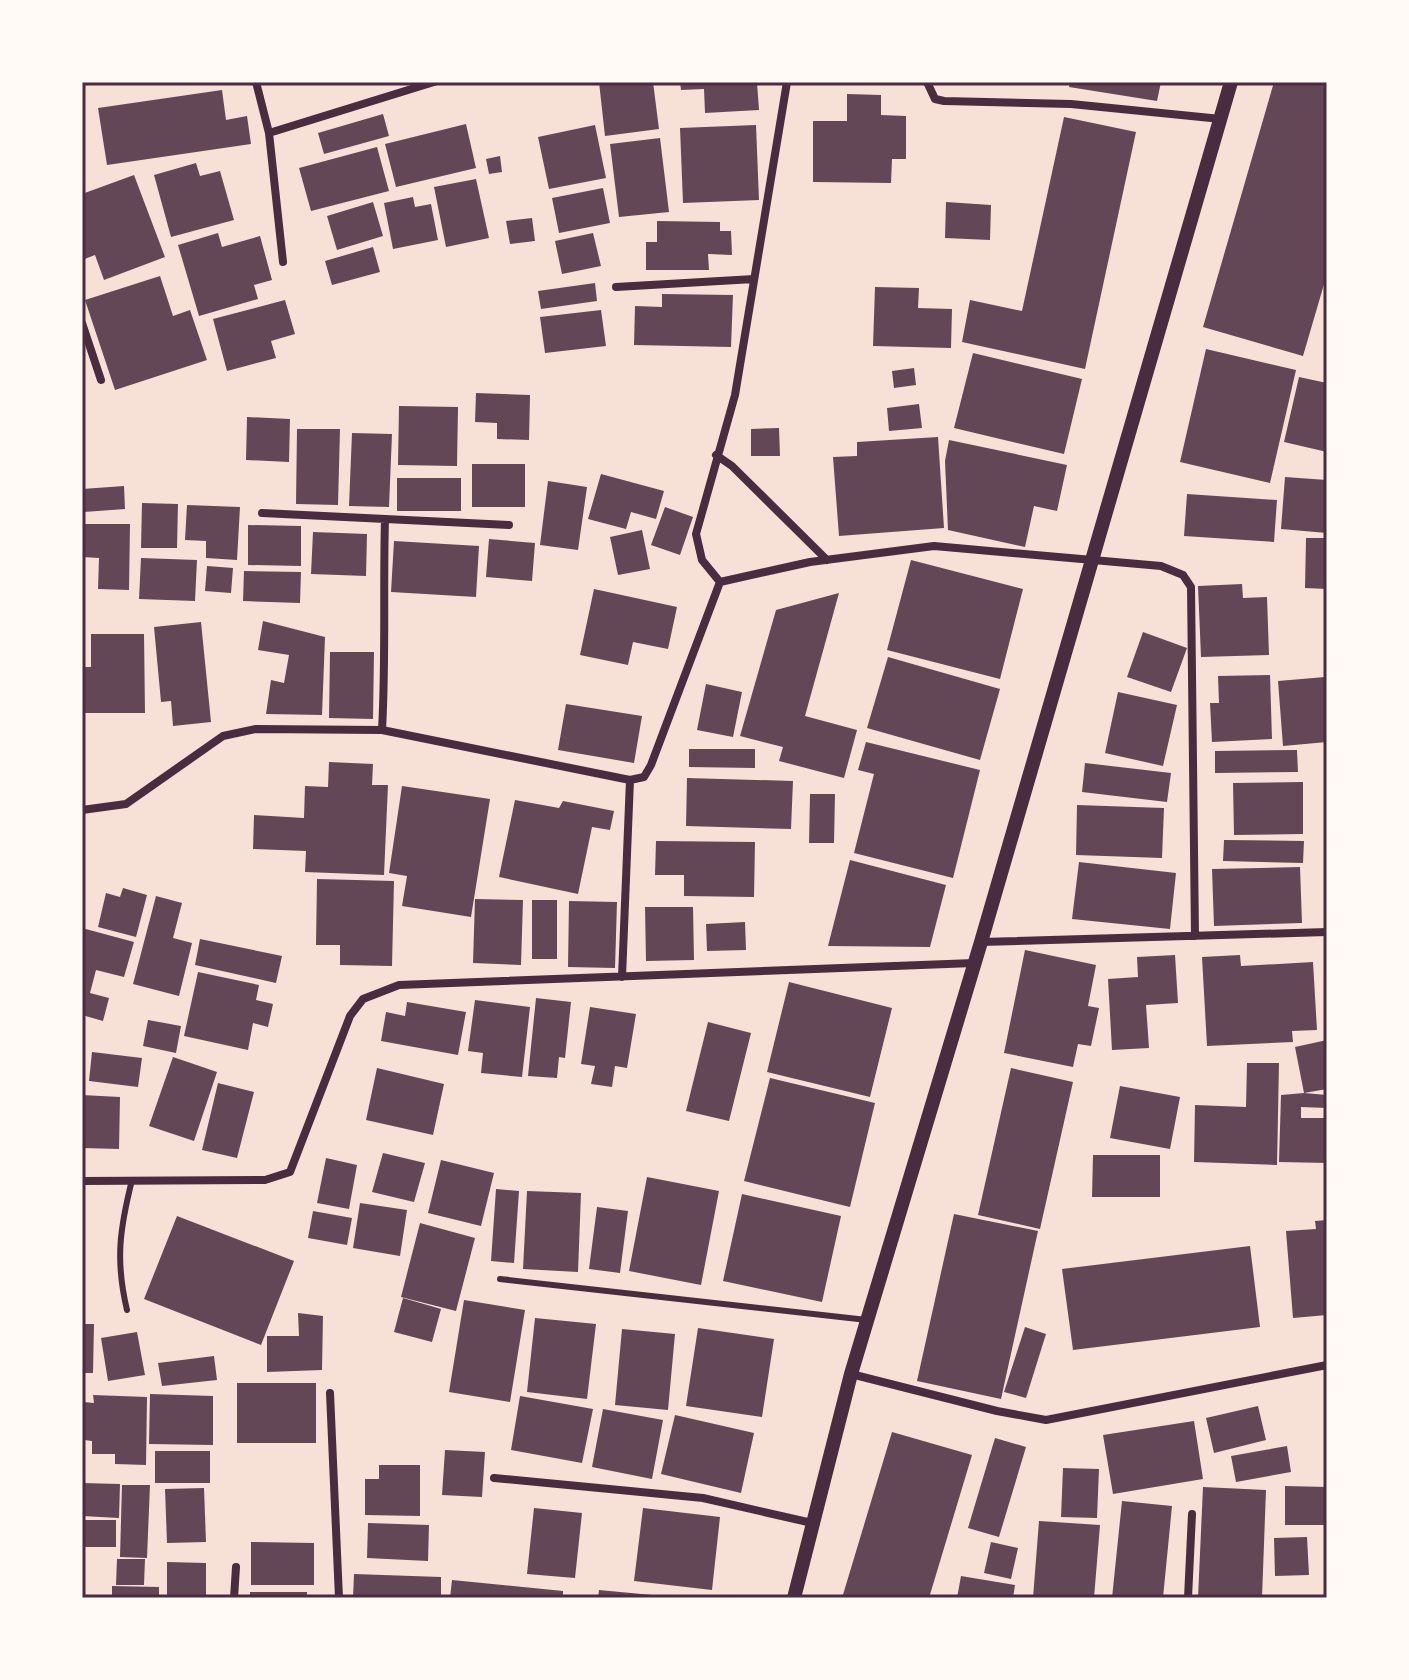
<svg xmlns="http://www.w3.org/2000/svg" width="1409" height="1680" font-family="Jost,sans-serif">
<rect width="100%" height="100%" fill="#f7e1d7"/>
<path fill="#644757" d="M599 82H653L659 129 605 136Z
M680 82H757L759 110 705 113 704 89 681 90Z
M1070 82H1161L1157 101 1069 87Z
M1274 82H1327V274L1303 356 1203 327Z
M222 90 226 120 247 116 251 144 107 165 98 108Z
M847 94 881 95V115L906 116V159H892L891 183 813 182V121H847Z
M383 114 389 136 324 154 318 133Z
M1064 117 1136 132 1085 369 962 342 970 300 1022 311Z
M466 124 476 168 396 187 385 144Z
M595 125 606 178 549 189 538 137Z
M756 125 759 200 683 203 680 128Z
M660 138 669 212 619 217 610 144Z
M377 147 389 191 311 211 299 168Z
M500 156 502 172 489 174 486 159Z
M196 163 200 176 220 171 234 220 171 237 154 175Z
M134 175 165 257 104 280 95 255 82 260V194Z
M476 179 489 238 446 247 434 187Z
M603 188 610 223 559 233 552 198Z
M413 197 415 207 431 204 438 240 393 249 384 203Z
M373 202 383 236 337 250 327 216Z
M946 202 991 205 990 240 945 238Z
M532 218 535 241 510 244 506 221Z
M657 221 720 222V231H731L732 255 708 254 709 270H646V242H657Z
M218 233 222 247 260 236 272 280 254 285 258 299 199 316 178 245Z
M593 233 601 266 562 274 555 241Z
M373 247 380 272 332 285 325 261Z
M160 276 173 316 190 310 207 360 115 390 85 300Z
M595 283 597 301 541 309 538 291Z
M875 287 919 288 918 308 952 309 951 348 873 346Z
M662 294 733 295 731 347 634 345 635 306 662 307Z
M285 300 295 334 271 341 276 358 227 371 213 319Z
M601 310 606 346 545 353 540 317Z
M1206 349 1296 370 1270 483 1180 462Z
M973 353 1082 379 1064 454 954 428Z
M914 368 916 385 894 388 892 371Z
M1299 377 1327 383V452L1284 442Z
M476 393 530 395 529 440 497 439V423L475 422Z
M919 404 922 428 889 431 887 408Z
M399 406 458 407 457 466 398 465Z
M247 417 290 419 289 462 246 460Z
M779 428 780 456H751V429Z
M297 429H340L338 505 296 504Z
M352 433 392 434 389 507 349 506Z
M938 437 944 528 839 536 833 457 857 456V442Z
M949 440 1067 465 1057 511 1034 506 1025 547 948 530 945 461Z
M472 464H525V507H472Z
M601 474 664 491 656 519 631 512 626 529 588 519Z
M1285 477 1327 480V533L1281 529Z
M397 478H461V511H397Z
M548 481 587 487 578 550 540 545Z
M124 486 125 509 84 512 82 489Z
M1187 494 1277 500 1274 542 1184 536Z
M142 503 178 504 177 548H141Z
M187 505 240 507 237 560 206 558V541L185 540Z
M665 507 693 517 680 555 651 545Z
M82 524H130L129 590 98 589 99 558 82 557Z
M248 525 301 526V566L248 565Z
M642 530 650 569 618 575 610 537Z
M313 532 367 534 366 576 311 574Z
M1306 538H1327V589L1305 588Z
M489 539 535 543 532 581 486 577Z
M394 541 479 546 476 597 391 592Z
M141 558 197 560 195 601 139 599Z
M911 560 1023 589 1000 679 887 650Z
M207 566 233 568 231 593 205 591Z
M244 571 301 572 300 603 243 601Z
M1242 584 1243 598 1267 597 1269 655 1201 657 1198 586Z
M594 589 677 607 668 649 633 642 628 665 580 655Z
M839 593 805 716 857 730 844 778 779 761 783 747 740 736 776 610Z
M263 621 325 637 322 715 266 714 271 680 284 683 289 655 258 650Z
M201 622 211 722 173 726 171 701 161 702 154 627Z
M1143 632 1187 648 1171 692 1127 677Z
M91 634H144L145 713H82V667H91Z
M330 652H374L373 719 329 718Z
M888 657 1000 689 980 760 867 728Z
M1270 675 1272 739 1212 742 1210 703H1219L1218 676Z
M1325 677 1327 742 1283 746 1278 681Z
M706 684 742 692 733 737 697 730Z
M1118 692 1177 705 1163 766 1105 753Z
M566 704 642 716 634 763 558 750Z
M866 742 980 770 953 878 854 853 874 774 858 770Z
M689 749H755V768L689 767Z
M1297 750 1298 772 1215 773V751Z
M329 762 373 764 372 785H388L384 875 305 872 306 851 253 849 254 815 304 818 305 786 328 787Z
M1085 763 1171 773 1167 802 1082 792Z
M687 778 793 781 791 829 686 826Z
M1303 782V834L1234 835 1233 783Z
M402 786 490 799 471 917 402 906 407 876 389 873Z
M810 794H835L834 843H809Z
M515 800 559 808 563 801 614 811 610 830 592 827 578 894 499 877Z
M1077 805 1164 808 1162 858 1076 855Z
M1224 840 1304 841 1303 863 1223 861Z
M656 841 755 842 754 897 684 896V875H655Z
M850 860 946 885 930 947 828 946Z
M1079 862 1176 873 1170 929 1072 919Z
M1300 867 1302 923 1214 926 1212 869Z
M317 879 394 881 392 966 340 965V945H316Z
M123 888 147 895 136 937 98 927 106 893 120 897Z
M156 896 182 903 173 938 192 943 179 996 133 984Z
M475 899 523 900 521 965 473 963Z
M532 900H557V959H532Z
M569 901 617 902 615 968 568 967Z
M645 907H693L694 960 646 961Z
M745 922 746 950 707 951 706 924Z
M82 928 134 942 124 977 96 970 90 993 109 998 103 1021 82 1015Z
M200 939 282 956 276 983 195 965Z
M1025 950 1096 965 1088 1006 1099 1008 1091 1046 1078 1044 1073 1067 1004 1053Z
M1175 955 1178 1003 1146 1005 1149 1048 1112 1050 1108 979 1138 977 1137 957Z
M1240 955 1241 966 1313 962 1317 1030 1292 1031 1293 1042 1207 1046 1202 957Z
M198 972 259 985 256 1000 273 1004 268 1027 253 1023 248 1050 184 1036Z
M789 982 892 1008 870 1097 767 1072Z
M536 998 571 1002 565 1058 559 1057 557 1078 528 1076Z
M475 1000 530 1007 522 1077 481 1073 483 1053 468 1051Z
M407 1002 466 1012 458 1055 381 1041 386 1012 405 1016Z
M590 1007 636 1014 627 1068 615 1066 612 1087 591 1084 595 1066 581 1064Z
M148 1020 181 1026 176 1053 143 1046Z
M708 1022 751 1033 729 1121 686 1111Z
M1327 1040V1089L1304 1093 1295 1047Z
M92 1052 142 1058 138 1087 89 1081Z
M173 1057 217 1072 194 1141 149 1126Z
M1247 1063H1279L1277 1165 1194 1162 1195 1105 1246 1107Z
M377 1068 444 1084 433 1135 366 1120Z
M1011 1068 1073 1082 1040 1229 978 1215Z
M770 1078 875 1103 850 1207 744 1181Z
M218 1083 254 1092 237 1158 202 1150Z
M1120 1086 1180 1097 1170 1149 1110 1138Z
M1304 1093 1327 1095V1108L1301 1107V1118H1327V1163L1279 1162 1281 1095Z
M82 1095 120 1097 119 1149 82 1148Z
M383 1153 425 1163 414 1202 372 1192Z
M1093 1155H1160V1197H1092Z
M326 1158 357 1165 349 1209 317 1203Z
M441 1160 494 1173 481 1226 428 1213Z
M647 1177 719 1191 701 1285 629 1271Z
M496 1189 519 1191 514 1263 491 1261Z
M527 1191 581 1193 578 1272 523 1269Z
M742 1194 841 1216 822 1302 723 1281Z
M360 1203 407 1210 400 1256 353 1248Z
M597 1207 628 1211 620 1273 589 1269Z
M313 1211 352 1218 347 1245 308 1238Z
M954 1214 1038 1231 1001 1399 917 1381Z
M177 1216 294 1261 261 1345 144 1299Z
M1327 1220V1315L1293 1318 1286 1231 1316 1229 1315 1221Z
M420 1223 475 1238 456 1311 401 1297Z
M1250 1246 1260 1327 1073 1350 1062 1269Z
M403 1298 441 1309 432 1342 394 1332Z
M464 1300 525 1310 510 1402 449 1392Z
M298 1313 323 1316 322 1370 267 1372V1336H299Z
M535 1318 596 1324 587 1399 527 1392Z
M82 1324H94L93 1373H82Z
M1025 1327 1046 1334 1026 1398 1004 1392Z
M698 1328 774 1339 762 1417 686 1406Z
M622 1329 675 1334 668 1410 615 1405Z
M137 1332 145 1375 108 1381 101 1338Z
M214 1356 217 1380 162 1386 158 1363Z
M237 1383H316V1443H237Z
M150 1394 213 1396V1445L149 1444Z
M93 1395 147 1397 146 1465 115 1464V1454H92V1441L84 1440V1402L94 1403Z
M520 1396 593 1409 582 1463 511 1450Z
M1258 1406 1266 1440 1214 1453 1206 1418Z
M603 1409 663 1420 652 1479 592 1467Z
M675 1415 754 1433 741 1493 661 1474Z
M1194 1421 1203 1479 1113 1494 1103 1435Z
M892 1432 972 1455 929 1598H842Z
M995 1438 1026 1447 999 1537 968 1528Z
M1287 1446 1291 1472 1236 1482 1231 1456Z
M445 1450 485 1452 482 1497 442 1495Z
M155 1451H210V1483H155Z
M379 1465H420V1516L365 1515V1479H379Z
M1063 1468 1099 1469 1097 1518 1061 1517Z
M82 1483 120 1484 119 1518 82 1516Z
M122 1485H150L147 1558 120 1557Z
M1285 1486 1327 1487V1525H1285Z
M1203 1487 1266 1490 1262 1598H1198Z
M204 1488 206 1542 167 1543 165 1489Z
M1122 1501 1172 1506 1163 1598H1112Z
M534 1508 582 1513 575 1578 527 1574Z
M643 1508 720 1517 712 1590 634 1581Z
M82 1520H116V1547H82Z
M1039 1521 1100 1525 1094 1598H1033Z
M368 1523 429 1525 428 1561 367 1558Z
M1307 1537 1309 1575 1275 1576 1274 1538Z
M251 1542 314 1543V1585H251Z
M991 1542 1018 1548 1011 1579 984 1573Z
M117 1559H145L144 1585H116Z
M167 1562 206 1563V1598H167Z
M354 1574 441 1577V1598H353Z
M961 1576 1015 1585 1013 1598H957Z
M452 1580 563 1591V1598H450Z
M112 1586 159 1587V1598H112Z
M599 1590 663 1596V1598H598Z
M250 1592H307V1598H250Z"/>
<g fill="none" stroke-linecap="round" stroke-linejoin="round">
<path stroke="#4a2c40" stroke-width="6" d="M500 1279 867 1320
M127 1310C115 1260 120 1228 132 1180"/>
<path stroke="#4a2c40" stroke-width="8" d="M256 82 269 133 283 262
M927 82 935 99 944 101 1071 104 1221 119
M269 133 434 82
M616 287 754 279
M82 323 101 380
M716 455 732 466 827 560
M262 513 509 525
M720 582 702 560 696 534 735 395 787 82
M382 730C386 660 383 590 385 519
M82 810 126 804 223 736 256 729 382 730 630 780 644 777 651 765 720 582 810 562 934 546 1161 566 1183 575 1191 587 1195 936
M981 942 1327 932
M622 977 630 780
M82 1181 265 1180 290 1172 350 1016 363 999 399 985 974 963
M851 1374 997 1411 1046 1420 1327 1365
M330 1393 339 1598
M494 1478 703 1498 812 1523
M234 1598 236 1567
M1188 1598 1192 1514"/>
<path stroke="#4a2c40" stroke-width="14" d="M794 1598 851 1374 981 942 1231 82"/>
</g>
<rect width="1409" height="1680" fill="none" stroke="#fffaf5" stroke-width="168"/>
<rect x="84" y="84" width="1241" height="1512" fill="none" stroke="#4a2c40" stroke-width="3"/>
</svg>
